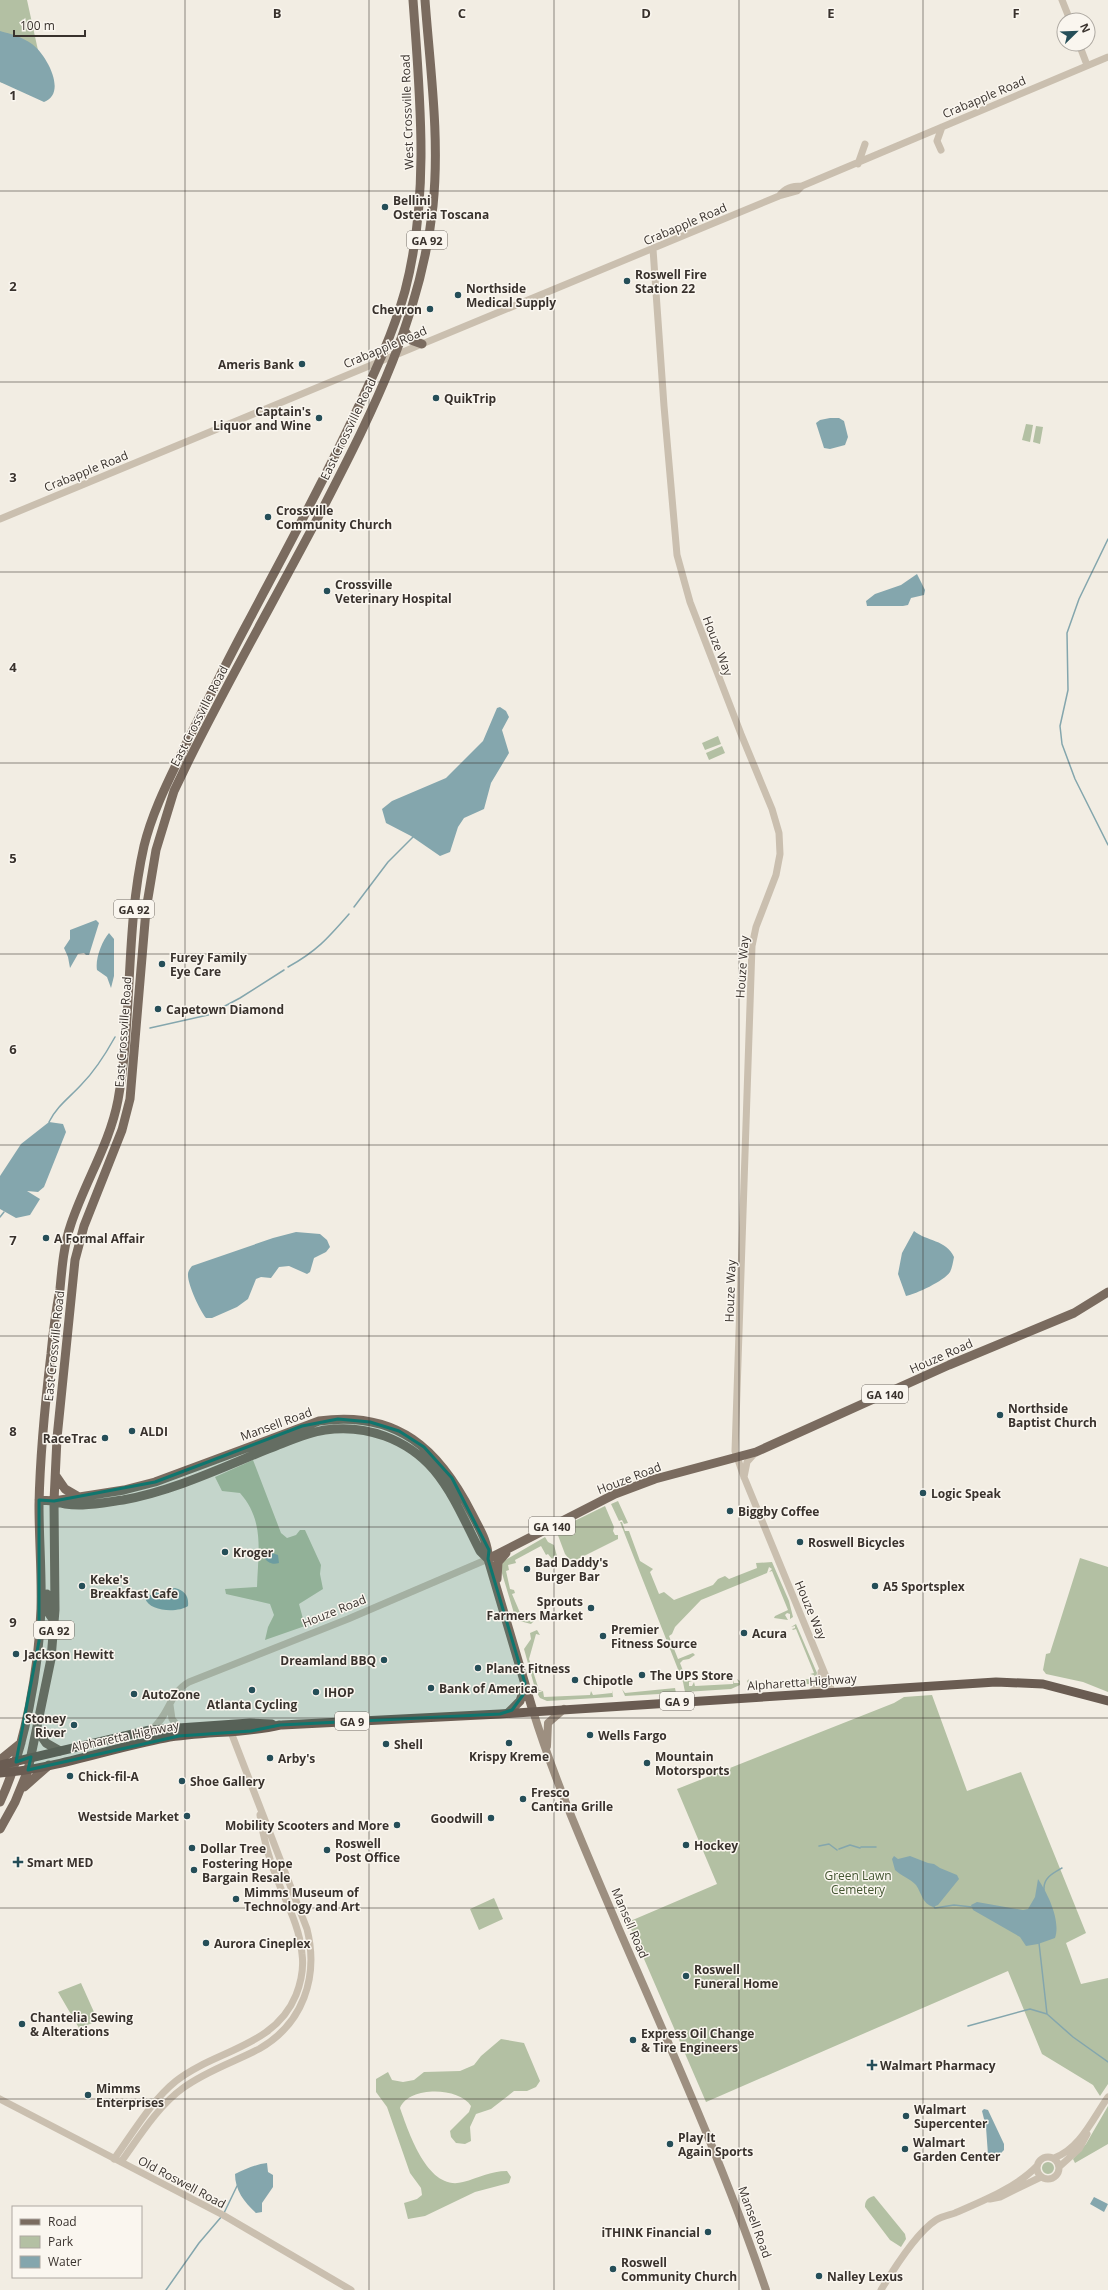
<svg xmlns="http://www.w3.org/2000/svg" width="1108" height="2290" font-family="'Open Sans',sans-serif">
<rect width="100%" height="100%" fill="#f2ede3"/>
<path fill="#b3c0a3" d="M0 0H27L48 96 0 82Z
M1026 424 1033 425 1030 442 1022 440Z
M1036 426 1043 427 1040 444 1033 442Z
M718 736 721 744 705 750 702 743Z
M722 746 725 753 709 760 706 753Z
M253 1460 281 1533 287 1538 296 1535 300 1530H305L321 1565 320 1574 323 1589 299 1604 305 1626 265 1640 268 1627 274 1615 270 1604 226 1594 225 1589 257 1587C258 1553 265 1521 240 1493L222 1491 215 1477Z
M618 1501 628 1523 624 1524 622 1520 619 1521 611 1504Z
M605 1506 614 1527 613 1531 615 1535H618V1539L572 1562 573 1566 571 1563 569 1564 570 1560 565 1554 556 1530Z
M620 1522H622L625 1531H629L640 1561 653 1569 650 1572 659 1594 664 1592 674 1600 713 1585 718 1579 725 1576 729 1579 757 1568 756 1563 772 1562 789 1601 793 1617 790 1619V1614L787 1613 785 1615 788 1620 774 1618 775 1616 788 1610 772 1571 769 1572 772 1569 769 1567 767 1573 701 1600 675 1627 672 1634 669 1636 678 1659 693 1653 695 1655 689 1659 683 1660 680 1663 687 1681H692L689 1682V1686H692L694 1682 695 1686 733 1684 734 1680V1683H739L737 1679 740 1681V1685L731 1689 685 1692 683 1682Z
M545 1537 548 1542 554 1545 558 1560 552 1559 548 1554 546 1555 541 1546 515 1560 516 1563 508 1565 509 1570 506 1571 510 1589 514 1590 515 1593 512 1594 521 1615 531 1622 535 1620 531 1624 516 1620 501 1570 502 1562Z
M1080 1558 1108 1567V1692L1083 1682 1046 1674 1043 1670 1046 1654 1050 1653Z
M796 1624 817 1673 814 1684 749 1685 747 1681 749 1679 748 1683 809 1679V1676L812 1680 815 1679 814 1675 810 1674 814 1673 796 1629 793 1630 792 1629 795 1628V1626L791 1627Z
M537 1630 540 1635 536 1634 529 1659 539 1690H542L536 1692 524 1649 531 1639 530 1633Z
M675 1688 676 1693 625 1696 622 1689 625 1693Z
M612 1690 613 1697 547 1701 540 1698 537 1693 543 1691 544 1697 590 1695 591 1691 593 1695 612 1693Z
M932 1695 967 1791 1021 1772 1086 1933 1066 1943 1081 1984 1108 1978V2084L1100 2096 1093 2085 1042 2054 1008 1971 706 2102 628 1922 717 1884 677 1789 894 1703 904 1697Z
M494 1898 503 1919 479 1930 470 1909Z
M81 1983 98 2021 79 2028 58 1992Z
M501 2039 524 2043 540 2081 536 2087 527 2091H514L491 2109 476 2114 470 2127 471 2141 465 2144 456 2143 451 2137 450 2131 469 2112 471 2106C459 2087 409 2086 400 2108 409 2133 428 2192 463 2182 479 2178 490 2171 507 2171L511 2177 509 2183 475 2192 425 2216 408 2219 404 2203 417 2199 422 2195 421 2188 410 2173 387 2107 376 2092V2079L388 2072 392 2080 403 2082 414 2080 424 2072 460 2071 474 2065 481 2056Z
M1108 2106V2144L1075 2163 1073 2159 1086 2144Z
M1042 2168a6 6 0 1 1 12 0a6 6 0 1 1-12 0Z
M874 2196 905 2234 906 2239 901 2247 890 2240 865 2207C865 2201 867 2198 874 2196Z"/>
<path fill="#84a6ad" d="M0 31C11 34 22 37 32 44 46 54 68 93 44 102L0 82Z
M830 418H839L844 421 848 437 845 445 830 449 824 448 816 423 820 420Z
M917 574 925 590 924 595 911 598 908 605 903 606H867L866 601 875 594 901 585Z
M500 707 506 711 509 717 502 730 509 753 491 783 484 809 464 818 458 827 450 852 440 856 411 836 386 823 382 809 392 801 446 778 483 741 497 708Z
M96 920 99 923 89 955H86L84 953 78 954 70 968 68 957 64 948 70 939V930Z
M109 933 114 939V976L111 988 107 977 97 970C95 959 102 941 109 933Z
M49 1122 63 1124 66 1132 44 1187 38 1192 27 1191 40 1199 30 1215 16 1218 0 1209V1176L21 1144Z
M914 1231C926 1241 947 1240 954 1257 953 1262 952 1268 950 1272 944 1281 916 1294 906 1296L898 1274 902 1253Z
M296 1232 320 1234 327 1240 330 1247 326 1252 314 1258 310 1272 307 1274 289 1266 279 1267 271 1278 261 1277 256 1279 248 1299 237 1307 212 1318H206C200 1311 187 1283 188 1274 188 1271 190 1269 192 1266L273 1238Z
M266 1551 278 1555 279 1563C273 1565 267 1563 264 1557Z
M175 1588C185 1591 189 1596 188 1606 178 1613 149 1612 145 1598L156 1592Z
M894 1856 898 1859 910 1856 928 1863 934 1864 940 1868 957 1875 959 1879 938 1905 933 1907C922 1903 922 1894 916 1885 911 1879 901 1876 895 1870L892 1859Z
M1038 1879C1048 1894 1061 1921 1055 1938L1038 1944 1026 1946 1020 1937 973 1910 971 1905 977 1902 1023 1910 1028 1909 1035 1897Z
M984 2109 988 2110 1004 2144V2150L998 2156 988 2155 986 2127 982 2111Z
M267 2163 268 2172 273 2175V2187L262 2203V2212L256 2213C244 2202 235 2190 235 2174 245 2169 257 2164 267 2163Z
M1094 2197 1108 2204 1104 2212 1090 2204Z"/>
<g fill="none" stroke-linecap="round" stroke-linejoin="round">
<path stroke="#84a6ad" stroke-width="1.5" d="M1108 539 1079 599 1067 633 1068 690 1060 726 1062 744 1075 779 1108 845
M354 907 388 862 413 837
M288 967C317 951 328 938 349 914
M150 1028 208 1015 240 998 284 970
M49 1122C57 1106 69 1098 81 1085 95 1071 105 1055 115 1037
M0 1217 4 1212
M819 1846 829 1844 837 1850
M861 1847H876
M839 1849 850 1845 860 1848
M1044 1890C1043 1878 1053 1873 1062 1868
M933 1905 935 1908 954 1905 972 1907
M1039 1943 1047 2014
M968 2026 1030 2009 1047 2014 1073 2037 1108 2062
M224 2213 237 2186
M166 2290 199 2243 222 2216"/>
<path stroke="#cabfaf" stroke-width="7" d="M1062 0 1070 20
M1079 44 1087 65
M941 150 937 141 942 127
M858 164 865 144
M779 196C785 188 792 186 802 186L1108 57
M653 249 664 406 677 555 690 602 741 734 772 809 779 833 780 854 776 875 756 927 752 946 735 1451 744 1477 832 1691
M0 519 779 196 797 191 802 186
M744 1477 747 1462 755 1453
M810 1693 821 1684V1672
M170 1705 172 1719 179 1727
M152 1729C169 1716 169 1693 189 1682L348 1619 488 1559
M0 2099 223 2215 351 2290
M1037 2168a11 11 0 1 1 22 0a11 11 0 1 1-22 0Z
M1054 2158C1080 2149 1093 2118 1108 2097
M114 2159C133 2133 151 2101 176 2081 215 2050 275 2047 296 1995 301 1982 304 1968 302 1954 300 1928 287 1904 277 1879 269 1859 263 1837 260 1815
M121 2162C139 2137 158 2106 183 2088 206 2071 234 2062 259 2049 303 2024 319 1977 307 1929L229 1727
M1059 2167 1079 2149 1087 2134
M990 2199 1000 2197 1041 2177
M881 2290C893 2270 916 2233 936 2220 942 2216 949 2215 955 2213 983 2201 1017 2187 1037 2166"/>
<path stroke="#9d8f80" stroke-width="8" d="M533 1711C556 1785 588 1856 618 1927 670 2047 724 2166 766 2290
M547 1746 548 1723 564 1709"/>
<path stroke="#7a6b5f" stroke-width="9" d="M404 330 411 340 422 344
M56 1476 65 1489 77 1496
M39 1500 54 1501 124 1490 155 1482 319 1421C397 1410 439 1449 472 1514 479 1528 489 1543 488 1559L533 1711
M54 1501C75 1509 101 1503 123 1500 173 1491 221 1468 268 1449 287 1442 305 1433 325 1430 366 1424 407 1439 434 1470 454 1494 466 1524 480 1551L488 1559
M488 1559 615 1494 655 1479 756 1452 949 1365 1074 1313 1108 1292
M497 1579 498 1562 506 1553
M47 1594 48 1612 54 1621
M508 1713 520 1701 525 1687
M37 1730 46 1743 60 1751
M0 1760 21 1743
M24 1787 49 1765
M0 1802C25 1749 39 1667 41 1609 42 1574 39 1540 39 1505 40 1455 45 1404 51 1354 53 1332 56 1310 60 1289 62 1267 64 1244 71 1224 85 1182 110 1143 118 1100 133 1017 125 929 144 846 153 809 171 776 187 742 207 702 226 663 247 624 284 554 322 485 355 414 374 374 393 334 405 291 430 195 420 97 413 0
M0 1829 15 1802 28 1770 51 1659 55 1610 54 1501 57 1438 75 1260 84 1226 122 1130 130 1099 146 910 156 850 174 791 187 764C230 677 279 592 324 506 374 409 421 316 433 206 440 137 430 68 425 0"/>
<path stroke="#6a5c52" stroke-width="9" d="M282 1725 500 1714 996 1682 1043 1684 1108 1701
M0 1765 150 1730 250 1723 272 1724
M0 1773C56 1769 110 1748 165 1738 203 1731 242 1734 280 1725"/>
</g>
<path fill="#0f766e" fill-opacity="0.2" stroke="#0f766e" stroke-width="3" stroke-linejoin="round" d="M338 1419 370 1422 399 1431 424 1447 452 1478 489 1550 488 1559 525 1683 523 1695 512 1710 500 1714 280 1725 251 1731 179 1736 28 1770 31 1757 16 1762 39 1641V1500L54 1501 155 1482 302 1426Z"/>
<path fill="none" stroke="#39322d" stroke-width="1" stroke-opacity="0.55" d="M185 0V2290M369 0V2290M554 0V2290M739 0V2290M923 0V2290M0 191H1108M0 382H1108M0 572H1108M0 763H1108M0 954H1108M0 1145H1108M0 1336H1108M0 1527H1108M0 1718H1108M0 1908H1108M0 2099H1108"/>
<g fill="#254e58" stroke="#faf6ef" stroke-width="1.5">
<circle cx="385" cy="207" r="4"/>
<circle cx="627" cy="281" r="4"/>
<circle cx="458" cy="295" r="4"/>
<circle cx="430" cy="309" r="4"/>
<circle cx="302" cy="364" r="4"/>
<circle cx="436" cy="398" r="4"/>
<circle cx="319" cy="418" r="4"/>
<circle cx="268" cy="517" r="4"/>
<circle cx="327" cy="591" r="4"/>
<circle cx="162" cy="964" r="4"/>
<circle cx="158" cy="1009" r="4"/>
<circle cx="46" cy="1238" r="4"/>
<circle cx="1000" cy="1415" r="4"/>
<circle cx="132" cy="1431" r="4"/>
<circle cx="105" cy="1438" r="4"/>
<circle cx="923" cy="1493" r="4"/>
<circle cx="730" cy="1511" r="4"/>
<circle cx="800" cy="1542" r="4"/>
<circle cx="225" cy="1552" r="4"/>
<circle cx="527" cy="1569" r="4"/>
<circle cx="82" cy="1586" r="4"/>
<circle cx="875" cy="1586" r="4"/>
<circle cx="591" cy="1608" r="4"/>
<circle cx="744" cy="1633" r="4"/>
<circle cx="603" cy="1636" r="4"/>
<circle cx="16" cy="1654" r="4"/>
<circle cx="384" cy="1660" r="4"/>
<circle cx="478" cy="1668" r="4"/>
<circle cx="642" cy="1675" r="4"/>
<circle cx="575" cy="1680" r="4"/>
<circle cx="431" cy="1688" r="4"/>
<circle cx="252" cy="1690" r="4"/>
<circle cx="316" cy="1692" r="4"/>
<circle cx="134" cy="1694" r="4"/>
<circle cx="74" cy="1725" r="4"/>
<circle cx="590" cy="1735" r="4"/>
<circle cx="509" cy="1743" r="4"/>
<circle cx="386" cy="1744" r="4"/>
<circle cx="270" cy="1758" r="4"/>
<circle cx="647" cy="1763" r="4"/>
<circle cx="70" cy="1776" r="4"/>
<circle cx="182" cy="1781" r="4"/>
<circle cx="523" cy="1799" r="4"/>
<circle cx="187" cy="1816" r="4"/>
<circle cx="491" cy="1818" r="4"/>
<circle cx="397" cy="1825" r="4"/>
<circle cx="686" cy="1845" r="4"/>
<circle cx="192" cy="1848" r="4"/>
<circle cx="327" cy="1850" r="4"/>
<path d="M16 1856h4v4h4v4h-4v4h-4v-4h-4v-4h4z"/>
<circle cx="194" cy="1870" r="4"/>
<circle cx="236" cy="1899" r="4"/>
<circle cx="206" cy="1943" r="4"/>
<circle cx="686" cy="1976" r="4"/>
<circle cx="22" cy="2024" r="4"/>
<circle cx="633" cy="2040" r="4"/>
<path d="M870 2059h4v4h4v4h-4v4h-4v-4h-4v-4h4z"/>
<circle cx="88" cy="2095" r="4"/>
<circle cx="906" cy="2116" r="4"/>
<circle cx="670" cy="2144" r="4"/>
<circle cx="905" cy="2149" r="4"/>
<circle cx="708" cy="2232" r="4"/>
<circle cx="613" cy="2269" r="4"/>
<circle cx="819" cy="2276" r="4"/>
</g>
<g text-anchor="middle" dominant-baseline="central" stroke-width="3" stroke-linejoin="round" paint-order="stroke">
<g fill="#faf6ef" stroke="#736d67" stroke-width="1">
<rect x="407" y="231" width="40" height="18" rx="3"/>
<rect x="114" y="900" width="40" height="18" rx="3"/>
<rect x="862" y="1385" width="46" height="18" rx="3"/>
<rect x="529" y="1517" width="46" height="18" rx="3"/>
<rect x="34" y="1621" width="40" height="18" rx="3"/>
<rect x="660" y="1692" width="34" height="18" rx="3"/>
<rect x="335" y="1712" width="34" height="18" rx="3"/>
</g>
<g font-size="11" font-weight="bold" fill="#39322d">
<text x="427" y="240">GA 92</text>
<text x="134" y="909">GA 92</text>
<text x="885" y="1394">GA 140</text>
<text x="552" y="1526">GA 140</text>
<text x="54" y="1630">GA 92</text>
<text x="677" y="1701">GA 9</text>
<text x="352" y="1721">GA 9</text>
</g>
<g font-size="12" fill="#39322d" stroke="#faf6ef">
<text transform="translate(984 97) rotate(-23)">Crabapple Road</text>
<text transform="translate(407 112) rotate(-92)">West Crossville Road</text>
<text transform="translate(685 224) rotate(-23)">Crabapple Road</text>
<text transform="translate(385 347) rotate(-23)">Crabapple Road</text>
<text transform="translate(348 429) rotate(-64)">East Crossville Road</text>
<text transform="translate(86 471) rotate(-22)">Crabapple Road</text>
<text transform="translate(718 646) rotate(69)">Houze Way</text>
<text transform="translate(199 716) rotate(-63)">East Crossville Road</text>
<text transform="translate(742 967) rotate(-86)">Houze Way</text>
<text transform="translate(123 1032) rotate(-86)">East Crossville Road</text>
<text transform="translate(730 1291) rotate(-88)">Houze Way</text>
<text transform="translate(54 1346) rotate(-84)">East Crossville Road</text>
<text transform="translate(941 1356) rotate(-24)">Houze Road</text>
<text transform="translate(276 1424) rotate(-20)">Mansell Road</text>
<text transform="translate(629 1478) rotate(-21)">Houze Road</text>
<text transform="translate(811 1610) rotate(67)">Houze Way</text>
<text transform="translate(334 1611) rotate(-22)">Houze Road</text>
<text transform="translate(802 1682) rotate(-4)">Alpharetta Highway</text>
<text transform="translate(125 1736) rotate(-12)">Alpharetta Highway</text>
<text transform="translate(630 1923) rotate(67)">Mansell Road</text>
<text transform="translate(182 2182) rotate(28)">Old Roswell Road</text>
<text transform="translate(755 2222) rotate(70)">Mansell Road</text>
</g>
<g font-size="12" font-weight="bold" fill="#39322d" stroke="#faf6ef" text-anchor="start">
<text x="393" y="200">Bellini<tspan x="393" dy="14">Osteria Toscana</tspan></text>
<text x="635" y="274">Roswell Fire<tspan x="635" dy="14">Station 22</tspan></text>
<text x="466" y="288">Northside<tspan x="466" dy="14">Medical Supply</tspan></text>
<text x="422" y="309" text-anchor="end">Chevron</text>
<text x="294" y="364" text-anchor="end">Ameris Bank</text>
<text x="444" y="398">QuikTrip</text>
<text x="311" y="411" text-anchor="end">Captain's<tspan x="311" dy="14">Liquor and Wine</tspan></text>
<text x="276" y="510">Crossville<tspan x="276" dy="14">Community Church</tspan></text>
<text x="335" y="584">Crossville<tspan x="335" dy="14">Veterinary Hospital</tspan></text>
<text x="170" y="957">Furey Family<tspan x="170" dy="14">Eye Care</tspan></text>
<text x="166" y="1009">Capetown Diamond</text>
<text x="54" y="1238">A Formal Affair</text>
<text x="1008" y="1408">Northside<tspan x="1008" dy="14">Baptist Church</tspan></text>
<text x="140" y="1431">ALDI</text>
<text x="97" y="1438" text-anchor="end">RaceTrac</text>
<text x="931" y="1493">Logic Speak</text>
<text x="738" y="1511">Biggby Coffee</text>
<text x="808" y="1542">Roswell Bicycles</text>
<text x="233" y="1552">Kroger</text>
<text x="535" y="1562">Bad Daddy's<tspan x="535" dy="14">Burger Bar</tspan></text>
<text x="90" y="1579">Keke's<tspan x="90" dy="14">Breakfast Cafe</tspan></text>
<text x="883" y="1586">A5 Sportsplex</text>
<text x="583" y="1601" text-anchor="end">Sprouts<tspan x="583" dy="14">Farmers Market</tspan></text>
<text x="611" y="1629">Premier<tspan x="611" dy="14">Fitness Source</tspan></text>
<text x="752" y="1633">Acura</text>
<text x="24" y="1654">Jackson Hewitt</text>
<text x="376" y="1660" text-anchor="end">Dreamland BBQ</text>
<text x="486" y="1668">Planet Fitness</text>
<text x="650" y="1675">The UPS Store</text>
<text x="583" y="1680">Chipotle</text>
<text x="439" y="1688">Bank of America</text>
<text x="324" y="1692">IHOP</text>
<text x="142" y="1694">AutoZone</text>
<text x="252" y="1704" text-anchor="middle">Atlanta Cycling</text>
<text x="66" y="1718" text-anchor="end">Stoney<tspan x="66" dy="14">River</tspan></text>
<text x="598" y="1735">Wells Fargo</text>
<text x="394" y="1744">Shell</text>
<text x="509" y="1756" text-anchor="middle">Krispy Kreme</text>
<text x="655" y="1756">Mountain<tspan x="655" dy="14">Motorsports</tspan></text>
<text x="278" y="1758">Arby's</text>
<text x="78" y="1776">Chick-fil-A</text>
<text x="190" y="1781">Shoe Gallery</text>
<text x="531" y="1792">Fresco<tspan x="531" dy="14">Cantina Grille</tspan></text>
<text x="179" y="1816" text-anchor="end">Westside Market</text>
<text x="483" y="1818" text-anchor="end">Goodwill</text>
<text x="389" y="1825" text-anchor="end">Mobility Scooters and More</text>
<text x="335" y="1843">Roswell<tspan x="335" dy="14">Post Office</tspan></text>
<text x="694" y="1845">Hockey</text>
<text x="200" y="1848">Dollar Tree</text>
<text x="27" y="1862">Smart MED</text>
<text x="202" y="1863">Fostering Hope<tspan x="202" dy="14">Bargain Resale</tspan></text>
<text x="244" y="1892">Mimms Museum of<tspan x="244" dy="14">Technology and Art</tspan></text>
<text x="214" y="1943">Aurora Cineplex</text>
<text x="694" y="1969">Roswell<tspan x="694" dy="14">Funeral Home</tspan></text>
<text x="30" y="2017">Chantelia Sewing<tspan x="30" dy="14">&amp; Alterations</tspan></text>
<text x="641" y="2033">Express Oil Change<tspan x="641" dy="14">&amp; Tire Engineers</tspan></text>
<text x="880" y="2065">Walmart Pharmacy</text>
<text x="96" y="2088">Mimms<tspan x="96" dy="14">Enterprises</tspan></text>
<text x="914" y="2109">Walmart<tspan x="914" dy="14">Supercenter</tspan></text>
<text x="678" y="2137">Play It<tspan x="678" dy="14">Again Sports</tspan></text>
<text x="913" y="2142">Walmart<tspan x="913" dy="14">Garden Center</tspan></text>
<text x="700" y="2232" text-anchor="end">iTHINK Financial</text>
<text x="621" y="2262">Roswell<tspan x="621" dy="14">Community Church</tspan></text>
<text x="827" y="2276">Nalley Lexus</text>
</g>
<g font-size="12" fill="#445632" stroke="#faf6ef">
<text x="858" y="1875">Green Lawn<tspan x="858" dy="14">Cemetery</tspan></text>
</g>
</g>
<g font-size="13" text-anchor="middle" font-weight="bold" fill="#39322d" stroke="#faf6ef" stroke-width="3" stroke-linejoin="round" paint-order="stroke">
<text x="277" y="18">B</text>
<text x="462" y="18">C</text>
<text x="646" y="18">D</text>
<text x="831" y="18">E</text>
<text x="1016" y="18">F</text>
<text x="13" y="100">1</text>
<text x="13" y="291">2</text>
<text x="13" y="482">3</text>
<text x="13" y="672">4</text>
<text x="13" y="863">5</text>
<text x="13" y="1054">6</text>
<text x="13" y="1245">7</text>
<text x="13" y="1436">8</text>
<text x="13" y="1627">9</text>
</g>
<rect x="12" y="2206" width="130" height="72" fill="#faf6ef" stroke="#ada8a1"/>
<rect x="20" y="2219" width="20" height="6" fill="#7a6b5f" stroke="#ada8a1"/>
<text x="48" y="2226" font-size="12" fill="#39322d">Road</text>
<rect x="20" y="2236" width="20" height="12" fill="#b3c0a3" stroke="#ada8a1"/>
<text x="48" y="2246" font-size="12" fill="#39322d">Park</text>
<rect x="20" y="2256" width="20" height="12" fill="#84a6ad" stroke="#ada8a1"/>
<text x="48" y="2266" font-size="12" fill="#39322d">Water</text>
<g transform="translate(1076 32) rotate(67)"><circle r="19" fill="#faf6ef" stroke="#ada8a1"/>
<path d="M0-3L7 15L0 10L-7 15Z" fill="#254e58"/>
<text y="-6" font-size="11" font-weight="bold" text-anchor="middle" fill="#39322d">N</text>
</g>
<path d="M14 30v6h71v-6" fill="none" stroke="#39322d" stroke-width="2"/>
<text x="20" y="30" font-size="12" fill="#39322d" stroke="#faf6ef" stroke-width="3" paint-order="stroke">100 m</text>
</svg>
